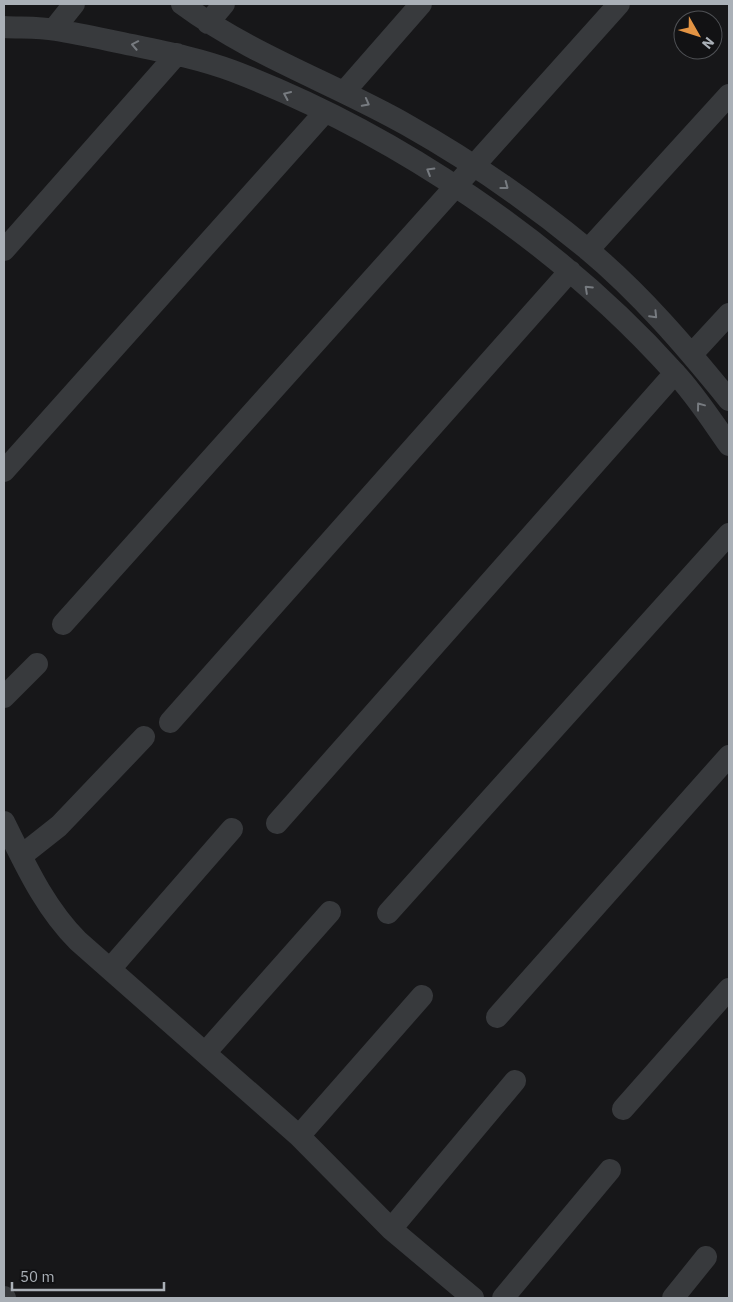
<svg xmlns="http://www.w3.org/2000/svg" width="733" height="1302" font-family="'IBM Plex Sans',sans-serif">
<rect width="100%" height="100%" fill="#171719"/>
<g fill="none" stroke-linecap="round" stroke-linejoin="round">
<path stroke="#383a3d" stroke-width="22" d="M182 4C251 55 333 83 407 125 471 161 530 202 587 249 640 293 686 347 729 400
M208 23 224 4
M4 27C21 28 39 27 56 30 81 34 107 40 132 45 166 52 201 59 233 71 395 133 558 243 674 372 695 394 712 421 729 445
M54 29 74 4
M344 92 421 4
M4 250 177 54
M588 250 729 95
M692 354 729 314
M4 471 325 112
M63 624 619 4
M4 697 37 664
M170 722 570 271
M4 822C25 864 44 907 78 941L299 1136 391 1229 473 1298
M277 823 675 373
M21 856 59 826 144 737
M388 913 729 534
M110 969 232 829
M497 1017 729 756
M205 1053 330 912
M623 1109 729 989
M299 1136 422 996
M391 1229 515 1081
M4 1297 5 1298
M503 1298 610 1170
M673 1298 706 1257"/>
</g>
<defs><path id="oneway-chevron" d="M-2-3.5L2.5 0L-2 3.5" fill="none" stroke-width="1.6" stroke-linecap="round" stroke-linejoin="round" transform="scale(1.25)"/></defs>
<g stroke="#777b80">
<use href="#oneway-chevron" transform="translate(135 45) rotate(-169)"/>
<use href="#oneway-chevron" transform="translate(287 95) rotate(-156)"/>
<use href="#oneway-chevron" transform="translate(366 103) rotate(28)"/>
<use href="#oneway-chevron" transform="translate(430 171) rotate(-149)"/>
<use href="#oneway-chevron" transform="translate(505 186) rotate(37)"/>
<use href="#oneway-chevron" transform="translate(588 289) rotate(-137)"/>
<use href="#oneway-chevron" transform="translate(654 315) rotate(46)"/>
<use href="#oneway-chevron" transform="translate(700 406) rotate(-127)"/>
</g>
<rect width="733" height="1302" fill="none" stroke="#aab0b7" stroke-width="10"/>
<g transform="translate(698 35) rotate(129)"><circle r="24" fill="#121214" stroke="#4f5155"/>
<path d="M0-4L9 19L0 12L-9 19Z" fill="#e39444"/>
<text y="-8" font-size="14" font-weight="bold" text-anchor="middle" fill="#aab0b7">N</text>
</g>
<path d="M12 1282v8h152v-8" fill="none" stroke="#aab0b7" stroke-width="2.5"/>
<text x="20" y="1282" font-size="15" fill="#aab0b7" stroke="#121214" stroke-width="4" paint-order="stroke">50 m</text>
</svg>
